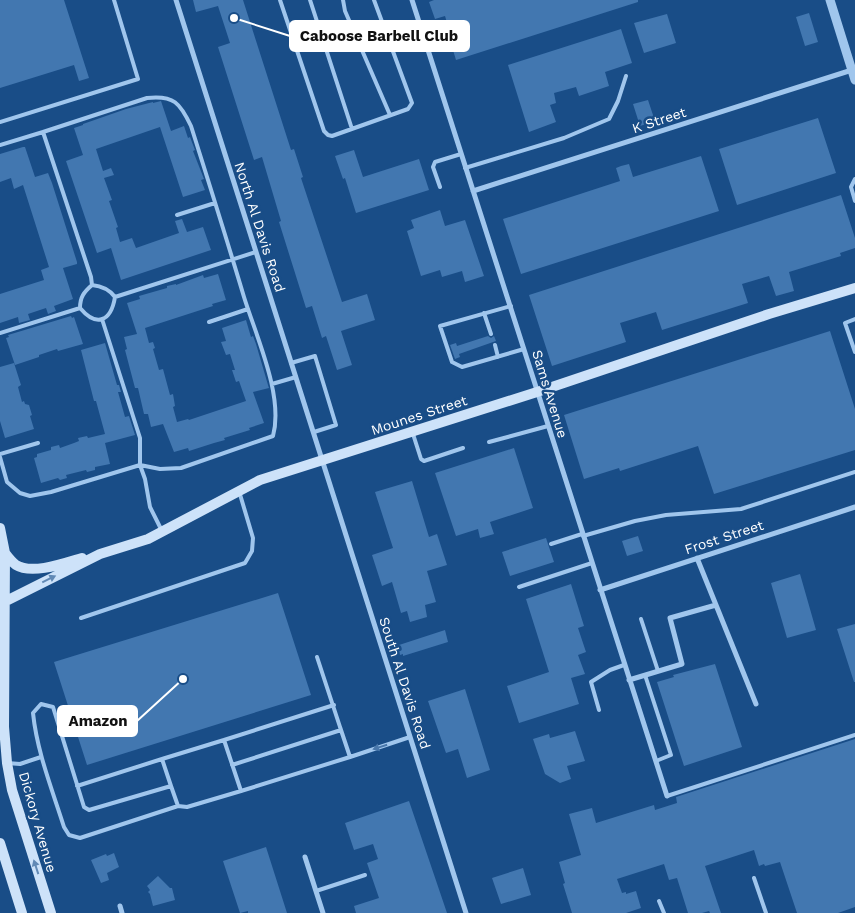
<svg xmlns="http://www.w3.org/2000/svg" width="855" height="913" font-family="'Work Sans',sans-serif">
<rect width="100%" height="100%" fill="#194d87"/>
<path fill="#4277b0" d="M0 0H64L89 78 79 81 74 65 0 88Z
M193 0H243L291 150 294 149 303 177 301 178 342 302 367 294 375 320 341 331 352 365 337 370 326 336 322 338 312 306 306 308 279 222 281 221 262 157 254 160 218 47 230 43 218 6 196 12Z
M434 0H638V2L456 60 449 37 451 36 445 16 435 19 429 2Z
M809 13 818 42 805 46 796 17Z
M667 14 676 43 644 53 634 23Z
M621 29 632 63 605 72 609 86 579 96 576 87 554 93 556 103 550 105 556 122 529 132 508 65Z
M648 100 655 121 640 126 633 104Z
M161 101 171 131 184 126 188 138 190 137 195 150 193 151 204 179 201 180 205 190 183 197 160 127 96 149 103 171 111 168 114 175 104 178 112 200 109 201 118 227 116 228 120 242 132 238 136 248 179 233 175 221 182 219 187 232 203 227 211 250 121 280 111 248 97 253 66 161 83 155 74 128 83 125V124L126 109 153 102V103Z
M818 118 836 173 737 205 719 149Z
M23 147H25L35 177 48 173 52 183 77 262V264L63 268 73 299 54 306 56 311 48 314 46 308 28 314 30 320 19 323 18 317 0 323V294L44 280 41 270 49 267 23 185 14 189 11 178 0 182V154Z
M354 150 363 177 419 159 429 190 356 213 345 178 343 179 335 156Z
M701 156 719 211 521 274 503 219 620 181 616 168 621 166 629 164 633 177Z
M841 195 855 238V248L840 253 841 256 789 272 794 291 776 296 769 276 742 284 748 303 662 330 656 312 620 323 626 342 552 366 529 295Z
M440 210 445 226 465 220 484 276 465 282 462 271 442 277 440 270 421 276 407 231 414 228 411 220Z
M218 274 226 300 212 304 213 306 145 328 149 343 153 342 155 348 153 349 159 370 163 369 170 395 173 394 175 406 173 407 177 422 188 419 189 420 246 401 239 381 236 382 232 370H235L230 354 226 355 221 342 226 341 222 328 246 320 251 337 253 336 256 344 268 385 269 388 253 392 264 423 249 428 250 430 224 438 225 440 214 443 189 451 188 448 174 452 163 424 151 427 148 414H144L138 388H135L125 350 127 349 124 337 137 334 127 303 140 299 139 296 167 288V286L176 284V285L203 275 204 278Z
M71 316 72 318 74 317 83 344 58 351 57 349 39 355V357L15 365 6 338 9 337 8 335Z
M830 331 855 409V450L714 494 698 446 620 471 619 468 584 479 564 415Z
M488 336 491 338 494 336 496 341 459 354 460 357 455 359 450 345 456 343 457 346Z
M105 343 117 385H119L121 392H118L125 417 129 416 135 435 105 443 110 464 95 467V470L87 472 86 470 66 475 67 478 60 480 58 478 41 483 34 458 37 457V454L51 450V447L59 445 60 448 74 443 79 441 78 438 87 436 88 438 105 434 96 401H94L81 350Z
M14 363 21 385 18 387 22 402 24 401 25 404 29 405 32 415 30 416 34 429 5 438 0 421V367Z
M514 448 533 508 490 522 494 534 480 538 478 529 456 536 435 473Z
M412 481 429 537 437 534 447 565 427 571 436 602 425 605 427 617 410 622 407 611 401 613 392 582 382 586 372 555 393 548 375 492Z
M638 536 643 551 627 556 622 541Z
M546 538 554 562 510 576 502 552Z
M800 574 816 630 787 638 771 583Z
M571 584 584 626 578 628 586 652 578 655 585 674 571 678 579 704 519 723 507 686 549 672 526 599Z
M278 593 311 695 87 765 54 662Z
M855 624V682H854L837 629Z
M445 630 448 642 403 656V654L400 655 397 648 399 647V645Z
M715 664 742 747 684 766 657 682 674 677 673 675Z
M465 689 490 770 467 778 458 749 446 753 428 701Z
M575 731 585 761 567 766 571 779 560 783 545 774 533 739 549 734 550 738Z
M855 739V907L838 913H797L780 862 765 866 764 864 759 866 754 850 705 866 721 913H710L709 911 702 913H688L677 878 669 880 664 864 617 879 622 893 626 892V894L636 891 641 908 626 913H572L563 884 565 883 559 862 581 855 569 814 592 808 596 823 654 805 655 810 677 803 676 797Z
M409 801 447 913H356L354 906 379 898 367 863 378 859 373 844 354 850 345 823Z
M266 847 287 913H248V911L240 913 223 861Z
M114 853 119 867 107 873 109 880 101 883 91 860 106 854 107 856Z
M523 868 531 895 501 904 492 878Z
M158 876 170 888H172L175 900 153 906 150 894 148 892 150 890 147 886Z"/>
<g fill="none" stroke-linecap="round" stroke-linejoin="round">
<path stroke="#a0c6ed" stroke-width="4" d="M280 0 324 131 328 135 332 136 408 109 412 103 374 0
M310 0 352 129
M343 0 345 11 390 115
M0 122 138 79 114 0
M0 145 43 132
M465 168 564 138 609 119 618 101 626 76
M855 179 851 187 855 201
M440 187 433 167 435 162 461 154
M177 215 215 203
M92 285 91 277 43 132 147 98C174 95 180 103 191 126 209 183 227 240 244 297 256 336 284 396 273 436L181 468 160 469 140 465V438L102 319
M92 285C102 286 109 289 115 297 111 321 97 328 80 308 80 297 84 292 92 285Z
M115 297 256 252
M511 306 440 326 452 362 462 367 524 349
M484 313 491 334
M855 319 845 323 855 352
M209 322 248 309
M0 333 80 308
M495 345 498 357
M291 363 315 356 336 425 314 432
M272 384 296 377
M413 434 421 459 424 461 463 448
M489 442 548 426
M0 454 38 443
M0 457 7 482 20 493 30 496 51 492 140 465 145 479 150 507 162 531
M583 536 635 521 666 515 741 509 855 472
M551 544 582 534
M519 587 592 563
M81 618 245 563 252 551 253 538 239 491
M641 619 658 671
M645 675 671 755 656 761
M599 710 591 682 610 670 624 665
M224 740 334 705
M350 757 410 737
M7 763 20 764 41 757
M232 765 341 730 317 657
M77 786 162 759
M171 786 178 806 80 838 69 835 64 827C52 789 37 752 33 713L41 704 53 707 84 807 89 810 171 786 162 759 224 740 241 791 350 757 340 727
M667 796 855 735
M178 806 187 807 241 791
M754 878 766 913
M316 891 365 875
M659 901 664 913"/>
<path stroke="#a0c6ed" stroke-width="5" d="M176 0 466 913
M412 0 667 796
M473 191 852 70
M697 558 756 704
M600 590 855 507
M629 680 682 664 670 618 716 605
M305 857 323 913
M120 906 122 913"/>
<path stroke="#a0c6ed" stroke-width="9" d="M830 0 855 80"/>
<path stroke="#cde2f9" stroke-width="10" d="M0 528 5 553 4 727 7 763 12 790 51 913
M5 553C8 557 12 562 16 565 32 575 65 563 82 558
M0 604 100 554 148 539 260 480 537 392 769 314 855 288
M0 843 22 913"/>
</g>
<defs><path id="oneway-solid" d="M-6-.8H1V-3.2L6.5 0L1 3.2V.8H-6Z" transform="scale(1.25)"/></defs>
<g fill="#6189b5">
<use href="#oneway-solid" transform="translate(49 579) rotate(-26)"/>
<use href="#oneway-solid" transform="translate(36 867) rotate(-108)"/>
</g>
<use fill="#4877ab" href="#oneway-solid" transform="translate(380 747) rotate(162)"/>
<g text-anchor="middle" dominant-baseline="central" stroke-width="5" stroke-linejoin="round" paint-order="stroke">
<g font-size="14" fill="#fff" stroke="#194d87">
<text transform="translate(659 120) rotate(-18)">K Street</text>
<text transform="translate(260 227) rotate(72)">North Al Davis Road</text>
<text transform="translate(550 394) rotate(73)">Sams Avenue</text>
<text transform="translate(419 415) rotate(-18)">Mounes Street</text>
<text transform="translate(724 537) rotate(-18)">Frost Street</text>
<text transform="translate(405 683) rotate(72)">South Al Davis Road</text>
<text transform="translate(38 822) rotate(74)">Dickory Avenue</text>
</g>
</g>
<path fill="none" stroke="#fff" stroke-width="2" d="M234 18L290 36M183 679L137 721"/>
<g fill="#fff" stroke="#194d87" stroke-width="2">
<circle cx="234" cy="18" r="5"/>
<circle cx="183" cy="679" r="5"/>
</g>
<g fill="#fff" stroke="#fff" stroke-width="2">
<rect x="290" y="21" width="179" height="30" rx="5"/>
<rect x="58" y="706" width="79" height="30" rx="5"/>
</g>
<g font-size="15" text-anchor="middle" font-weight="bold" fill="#111">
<text x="379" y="41">Caboose Barbell Club</text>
<text x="98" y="726">Amazon</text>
</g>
</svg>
